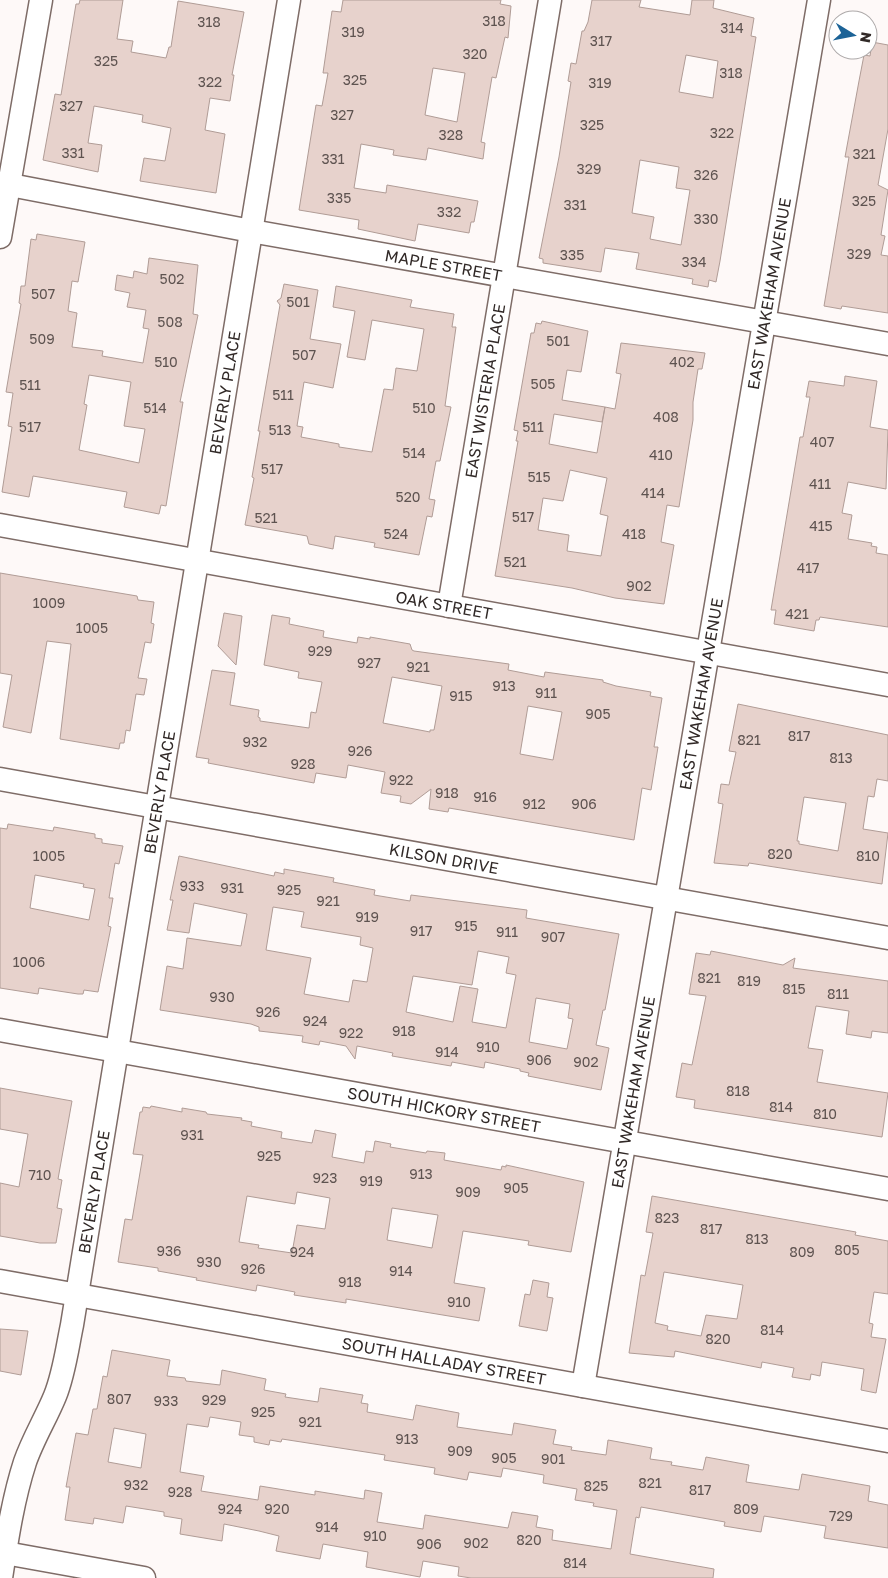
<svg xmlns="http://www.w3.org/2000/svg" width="888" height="1578" font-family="'Golos Text',sans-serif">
<rect width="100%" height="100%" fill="#fef9f8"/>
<path fill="#e7d2cc" stroke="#b09c96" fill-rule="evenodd" d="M80 0H123L117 39 133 41 131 52 166 58 169 47H171L178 1 244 12 232 75H234L230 101 210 98 205 130 225 134 216 193 140 181 144 158 165 161 171 128 142 122 143 115 94 106 88 143 102 145 98 172 43 160 55 94 61 95 76 4H79Z
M343 0H501L500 4 511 6 508 38 505 37 496 78 492 77 481 142 485 143 483 159 428 148 426 160 393 155 394 150 361 144 354 188 386 193 387 185 478 201 474 222H471L469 233 418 224 415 241 358 229 359 220 299 210 316 105 322 106 328 73H323L332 11 341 12ZM433 68 465 73 457 122 425 115Z
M592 0H641L639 7 690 15 692 0H714L713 8 754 18 751 36 756 37 720 261 716 282 709 280 708 287 692 284 693 279 636 269 639 253 605 248 601 272 543 263V259L539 258 559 157 571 82 568 81 571 63 576 64 582 31H584L588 22ZM686 55 718 61 713 98 679 92ZM640 160 679 167 676 188 690 190 681 245 650 239 654 217 632 213Z
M872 42 888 45V129L878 185 888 190 881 235 885 236 881 255 888 256V313L842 306 841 309 824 306 849 157H845L859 81 864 55 870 56Z
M37 234 85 242 78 282 72 281 68 311 77 313 72 347 103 351 102 356 143 363 149 329 143 328 146 310 127 307 130 293 115 290 117 275 133 278 134 271 147 274 149 258 198 265 193 314 198 315 180 402H183L166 506 161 505 159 514 124 507 127 492 33 476 29 497 2 492 12 427 8 426 13 393 6 392 21 304 19 303 21 286H25L31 239 36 240ZM89 375 131 382 124 426 145 429 139 463 79 450 87 405 84 404Z
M284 284 318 290 310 339 341 344 333 388 304 382 297 426 303 427 301 437 339 444V447L372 452 384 389 393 390 396 368 417 371 424 329 372 320 365 360 347 357 355 311 333 307 336 286 412 300 410 307 454 314 452 327H456L445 406 451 407 440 461H436L429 499 435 500 432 517 427 516 419 555 374 547 375 543 335 536 333 549 309 544 307 536 245 525 254 478 252 477 260 431H258L280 305 277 301 281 298Z
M542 321 588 331 581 372 567 370 562 400 605 407 602 422 554 414 549 444 597 453 605 407 615 409 621 374 616 373 621 343 705 353 702 369H698L693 402V420L679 507 667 505 661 542 674 545 664 604 615 598 572 588 495 576 518 441H516L518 431 514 430 524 373 531 333H534L536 323 541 324ZM570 470 607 478 600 514 608 516 601 556 567 551 569 535 538 530 543 498 563 501Z
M845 376 877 381 870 427 888 430 886 489 848 482 842 513 852 515 848 539 872 543 871 546 877 547 876 553 888 555V627L820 617 819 620H816L814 631 774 624 776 610H771L800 437H803L810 397H806L809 381 844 386Z
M0 573 137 596 138 600 154 602 151 623 154 624 151 643 145 642 138 678 147 679 144 695 136 694 130 731 126 730 124 743H120L119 749 60 739 71 644 47 641 31 733 3 727 12 675 0 673Z
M224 613 242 616 236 665 218 646Z
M272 615 290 618 289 624 324 631 323 637 357 643 358 637 370 639V637L410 644 412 650 414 651 509 664 508 670 544 677 545 672 603 680V682L616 686 651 692 650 696 662 698 654 747H658L651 790 642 788 634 840 449 808 448 812 429 809 431 789 411 804 400 802 401 796 381 793 385 772 348 765 346 778 316 773 314 783 208 763 209 759 196 757 212 670 235 673 230 705 259 710 258 717 260 718V721L309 728 311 712 316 713 322 682 298 678 299 672 264 665ZM392 677 442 686 434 730H430V732L383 723ZM528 706 562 712 553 760 520 754Z
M738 704 888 735V781L877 779 874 797 868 796 863 829 888 833 882 884 749 863 748 866 714 863 723 804 718 803 721 784 729 785 736 752 729 751ZM804 797 846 803 838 851 799 844V841H797Z
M8 824 53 831 54 827 95 834V838L102 839V843L123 846 119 864 115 863 109 898H113L108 926 111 927 98 992 84 990 83 994H78L39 988 38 994 0 988V828L7 829ZM35 875 84 884 83 887 95 889 89 920 30 908Z
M179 856 274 876 275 872 284 874V869L334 878 333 882 375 890 374 895 410 901 411 895 527 910 526 918 619 934 605 1010H603L596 1045 609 1048 601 1090 528 1076 529 1073 520 1071V1069L485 1062 484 1068 452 1062 451 1066 392 1056 393 1053 357 1046 355 1059 346 1046 320 1041 319 1045 302 1042 303 1036 259 1031V1027L251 1024 160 1010 167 966 183 969 187 938 241 946 247 914 194 903 189 933 167 930 173 900H170ZM273 907 304 912 301 927 361 937 360 945 373 948 367 982 353 980 349 1002 304 994 311 958 266 950ZM478 951 509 957 506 973 516 975 506 1028 472 1022 478 989 460 986 453 1022 406 1012 413 976 472 985ZM536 998 570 1004 568 1018 573 1019 567 1049 529 1042Z
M711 951 783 965 795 958 793 968 888 981V1033L872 1031 871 1038 846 1034 849 1011 816 1006 808 1048 823 1050 817 1082 888 1093 882 1137 694 1108 695 1100 676 1097 682 1063 692 1065 706 996 689 994 696 953 710 955Z
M0 1088 72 1101 58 1179 62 1180 57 1208 62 1209 56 1243H40L0 1236V1183L19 1187 28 1134 0 1129Z
M151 1106 182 1112V1108L206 1112 207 1114 242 1118 241 1120 252 1122 251 1126 282 1132 281 1138 312 1143 315 1130 336 1134 332 1157 364 1163 366 1151 373 1152 375 1141 391 1144 390 1147 426 1153 427 1151 445 1153 444 1160 501 1170 502 1166 506 1167V1165L584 1182 571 1252 528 1245 529 1241 463 1231 454 1283 485 1288 479 1321 346 1299V1303L294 1295 295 1292 257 1285 256 1291 196 1280 197 1278 158 1271V1268L118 1262 125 1219 132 1220 143 1155 133 1154 140 1112H142L143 1107 150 1108ZM297 1192 330 1198 325 1229 297 1225 292 1253 258 1248 259 1245 239 1242 247 1196 295 1204ZM392 1208 438 1215 432 1248 387 1240Z
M652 1196 856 1232 855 1235 888 1241V1294L874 1292 869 1323 873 1324 871 1337 886 1339 876 1393 861 1390 864 1369 822 1362 820 1376 811 1374 810 1380 792 1377 794 1368 762 1362 761 1368 675 1351 674 1357 629 1353 641 1275 645 1276 653 1233 646 1232ZM664 1272 743 1285 737 1319 706 1315 701 1336 667 1330 668 1326 655 1323Z
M533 1280 549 1283 547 1297 553 1298 547 1331 519 1326 525 1294 530 1295Z
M0 1329 28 1331 21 1375 0 1371Z
M112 1350 170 1360 167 1376 185 1378 186 1381 220 1385 222 1370 266 1379 264 1390 286 1394 285 1397 318 1402 320 1388 363 1395 361 1403 368 1404 367 1412 413 1420 416 1405 459 1413 457 1427 512 1435 514 1423 556 1430 553 1444 572 1447 571 1450 606 1455 608 1440 652 1448 650 1459 672 1462 671 1465 703 1470 706 1457 749 1465 746 1482 799 1490 802 1474 870 1486 868 1501 888 1505V1548L824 1538 826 1526 764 1516 761 1532 724 1526 725 1522 641 1507 639 1518 636 1517 630 1554 714 1569 713 1578H471L458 1576 459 1567 423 1561 420 1577 366 1567 368 1552 323 1544 320 1559 276 1551 279 1536 259 1531 224 1524 222 1541 180 1534 182 1519 164 1516V1512L126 1506 123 1523 94 1518 93 1524 65 1520 70 1487H66L76 1433 88 1435 93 1409H97L103 1376 107 1377ZM210 1417 241 1422 239 1435 254 1437V1442L269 1445 270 1440 281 1442 282 1439 385 1455 384 1460 435 1468 434 1474 467 1480 469 1472 501 1477 503 1468 544 1475 543 1483 577 1489 575 1500 594 1503 593 1506 617 1510 611 1549 552 1540 553 1530 536 1527 538 1516 512 1512 508 1528 425 1515 423 1529 377 1522 382 1493 365 1490 364 1499 315 1491V1495L260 1486 258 1500 201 1491 204 1476 180 1472 187 1424 208 1427ZM114 1428 146 1434 141 1468 108 1462Z"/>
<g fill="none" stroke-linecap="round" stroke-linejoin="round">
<g stroke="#7e6c67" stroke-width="25">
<g id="minor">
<path id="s1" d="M0 183 251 231 888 344"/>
<path d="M0 237 41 0"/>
<path id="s2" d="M0 525 888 685"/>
<path id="s3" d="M449 606 550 0"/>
<path id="s4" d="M0 779 888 938"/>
<path id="s5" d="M0 1030 888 1189"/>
<path id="s6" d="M0 1281 888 1441"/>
<path id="s7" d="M583 1386 819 0"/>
<path d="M0 1552 144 1578"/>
<path id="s8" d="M1 1578C7 1539 13 1499 25 1462 33 1439 46 1418 55 1396 64 1374 67 1349 72 1325L289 0"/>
</g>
</g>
<use href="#minor" stroke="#fff" stroke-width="22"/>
</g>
<g text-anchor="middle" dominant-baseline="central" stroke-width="4.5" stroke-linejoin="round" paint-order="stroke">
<g font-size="14" fill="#5e5350">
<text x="494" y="20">318</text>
<text x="209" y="21">318</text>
<text x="732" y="27">314</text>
<text x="353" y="31">319</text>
<text x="601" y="40">317</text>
<text x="475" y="53">320</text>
<text x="106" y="60">325</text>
<text x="731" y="72">318</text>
<text x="355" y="79">325</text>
<text x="210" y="81">322</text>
<text x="600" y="82">319</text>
<text x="71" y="105">327</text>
<text x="342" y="114">327</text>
<text x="592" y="124">325</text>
<text x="722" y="132">322</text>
<text x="451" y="134">328</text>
<text x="73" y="152">331</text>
<text x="864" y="153">321</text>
<text x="333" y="158">331</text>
<text x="589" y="168">329</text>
<text x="706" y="174">326</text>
<text x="339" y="197">335</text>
<text x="864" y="200">325</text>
<text x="575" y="204">331</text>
<text x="449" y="211">332</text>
<text x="706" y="218">330</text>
<text x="859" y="253">329</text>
<text x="572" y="254">335</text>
<text x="694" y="261">334</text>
<text x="172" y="278">502</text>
<text x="43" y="293">507</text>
<text x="298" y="301">501</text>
<text x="170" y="321">508</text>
<text x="42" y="338">509</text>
<text x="558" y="340">501</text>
<text x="304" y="354">507</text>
<text x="166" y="361">510</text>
<text x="682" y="361">402</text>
<text x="543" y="383">505</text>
<text x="30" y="384">511</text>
<text x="283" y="394">511</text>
<text x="155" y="407">514</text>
<text x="424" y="407">510</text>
<text x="666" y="416">408</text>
<text x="30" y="426">517</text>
<text x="533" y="426">511</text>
<text x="280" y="429">513</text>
<text x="822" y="441">407</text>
<text x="414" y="452">514</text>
<text x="661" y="454">410</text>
<text x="272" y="468">517</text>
<text x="539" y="476">515</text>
<text x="820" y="483">411</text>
<text x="653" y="492">414</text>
<text x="408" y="496">520</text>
<text x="523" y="516">517</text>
<text x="266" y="517">521</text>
<text x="821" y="525">415</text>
<text x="396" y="533">524</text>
<text x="634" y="533">418</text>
<text x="515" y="561">521</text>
<text x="808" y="567">417</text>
<text x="639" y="585">902</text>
<text x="49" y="602">1009</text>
<text x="797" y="613">421</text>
<text x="92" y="627">1005</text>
<text x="320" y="650">929</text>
<text x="369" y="662">927</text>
<text x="418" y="666">921</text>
<text x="504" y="685">913</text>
<text x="546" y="692">911</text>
<text x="461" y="695">915</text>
<text x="598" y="713">905</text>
<text x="799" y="735">817</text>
<text x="749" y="739">821</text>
<text x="255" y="741">932</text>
<text x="360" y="750">926</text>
<text x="841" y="757">813</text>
<text x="303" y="763">928</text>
<text x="401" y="779">922</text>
<text x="447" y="792">918</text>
<text x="485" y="796">916</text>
<text x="534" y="803">912</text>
<text x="584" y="803">906</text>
<text x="780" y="853">820</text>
<text x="49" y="855">1005</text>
<text x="868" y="855">810</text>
<text x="192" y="885">933</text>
<text x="232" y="887">931</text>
<text x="289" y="889">925</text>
<text x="328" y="900">921</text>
<text x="367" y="916">919</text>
<text x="466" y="925">915</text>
<text x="421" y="930">917</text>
<text x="507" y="931">911</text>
<text x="553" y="936">907</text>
<text x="29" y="961">1006</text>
<text x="709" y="977">821</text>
<text x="749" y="980">819</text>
<text x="794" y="988">815</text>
<text x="838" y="993">811</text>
<text x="222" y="996">930</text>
<text x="268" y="1011">926</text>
<text x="315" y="1020">924</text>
<text x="404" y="1030">918</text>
<text x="351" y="1032">922</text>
<text x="488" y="1046">910</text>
<text x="447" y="1051">914</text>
<text x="539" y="1059">906</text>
<text x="586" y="1061">902</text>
<text x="738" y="1090">818</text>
<text x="781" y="1106">814</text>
<text x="825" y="1113">810</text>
<text x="192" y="1134">931</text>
<text x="269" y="1155">925</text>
<text x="421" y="1173">913</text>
<text x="40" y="1174">710</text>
<text x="325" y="1177">923</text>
<text x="371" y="1180">919</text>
<text x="516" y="1187">905</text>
<text x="468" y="1191">909</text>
<text x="667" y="1217">823</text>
<text x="711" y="1228">817</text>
<text x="757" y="1238">813</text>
<text x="847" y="1249">805</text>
<text x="169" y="1250">936</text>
<text x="302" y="1251">924</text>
<text x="802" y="1251">809</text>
<text x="209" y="1261">930</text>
<text x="253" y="1268">926</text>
<text x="401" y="1270">914</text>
<text x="350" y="1281">918</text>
<text x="459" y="1301">910</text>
<text x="772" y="1329">814</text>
<text x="718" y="1338">820</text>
<text x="119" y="1398">807</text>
<text x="214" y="1399">929</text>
<text x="166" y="1400">933</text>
<text x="263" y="1411">925</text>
<text x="310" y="1421">921</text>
<text x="407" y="1438">913</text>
<text x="460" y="1450">909</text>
<text x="504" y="1457">905</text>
<text x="553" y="1458">901</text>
<text x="650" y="1482">821</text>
<text x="136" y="1484">932</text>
<text x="596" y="1485">825</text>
<text x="700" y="1489">817</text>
<text x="180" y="1491">928</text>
<text x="230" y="1508">924</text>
<text x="277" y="1508">920</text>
<text x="746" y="1508">809</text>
<text x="841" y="1515">729</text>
<text x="327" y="1526">914</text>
<text x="375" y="1535">910</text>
<text x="529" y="1539">820</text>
<text x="476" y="1542">902</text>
<text x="429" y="1543">906</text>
<text x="575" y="1562">814</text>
</g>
<g font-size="16" fill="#312927" stroke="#fff">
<text stroke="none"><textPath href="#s1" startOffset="451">MAPLE STREET</textPath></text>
<text stroke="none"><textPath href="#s7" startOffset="1108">EAST WAKEHAM AVENUE</textPath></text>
<text stroke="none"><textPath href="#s3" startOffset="218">EAST WISTERIA PLACE</textPath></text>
<text stroke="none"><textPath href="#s8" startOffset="1209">BEVERLY PLACE</textPath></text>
<text stroke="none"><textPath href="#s2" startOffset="451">OAK STREET</textPath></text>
<text stroke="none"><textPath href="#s7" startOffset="702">EAST WAKEHAM AVENUE</textPath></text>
<text stroke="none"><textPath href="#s8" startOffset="804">BEVERLY PLACE</textPath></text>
<text stroke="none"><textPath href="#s4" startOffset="451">KILSON DRIVE</textPath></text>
<text stroke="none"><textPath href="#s7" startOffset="298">EAST WAKEHAM AVENUE</textPath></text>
<text stroke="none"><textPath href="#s5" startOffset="451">SOUTH HICKORY STREET</textPath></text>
<text stroke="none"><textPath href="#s8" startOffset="399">BEVERLY PLACE</textPath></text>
<text stroke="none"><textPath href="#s6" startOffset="451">SOUTH HALLADAY STREET</textPath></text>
</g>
</g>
<g transform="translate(853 35) rotate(100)"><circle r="24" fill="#ffffff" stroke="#ada9a9"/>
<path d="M0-4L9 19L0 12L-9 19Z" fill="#1c6397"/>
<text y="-8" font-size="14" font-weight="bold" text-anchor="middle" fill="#312927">N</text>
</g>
</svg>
